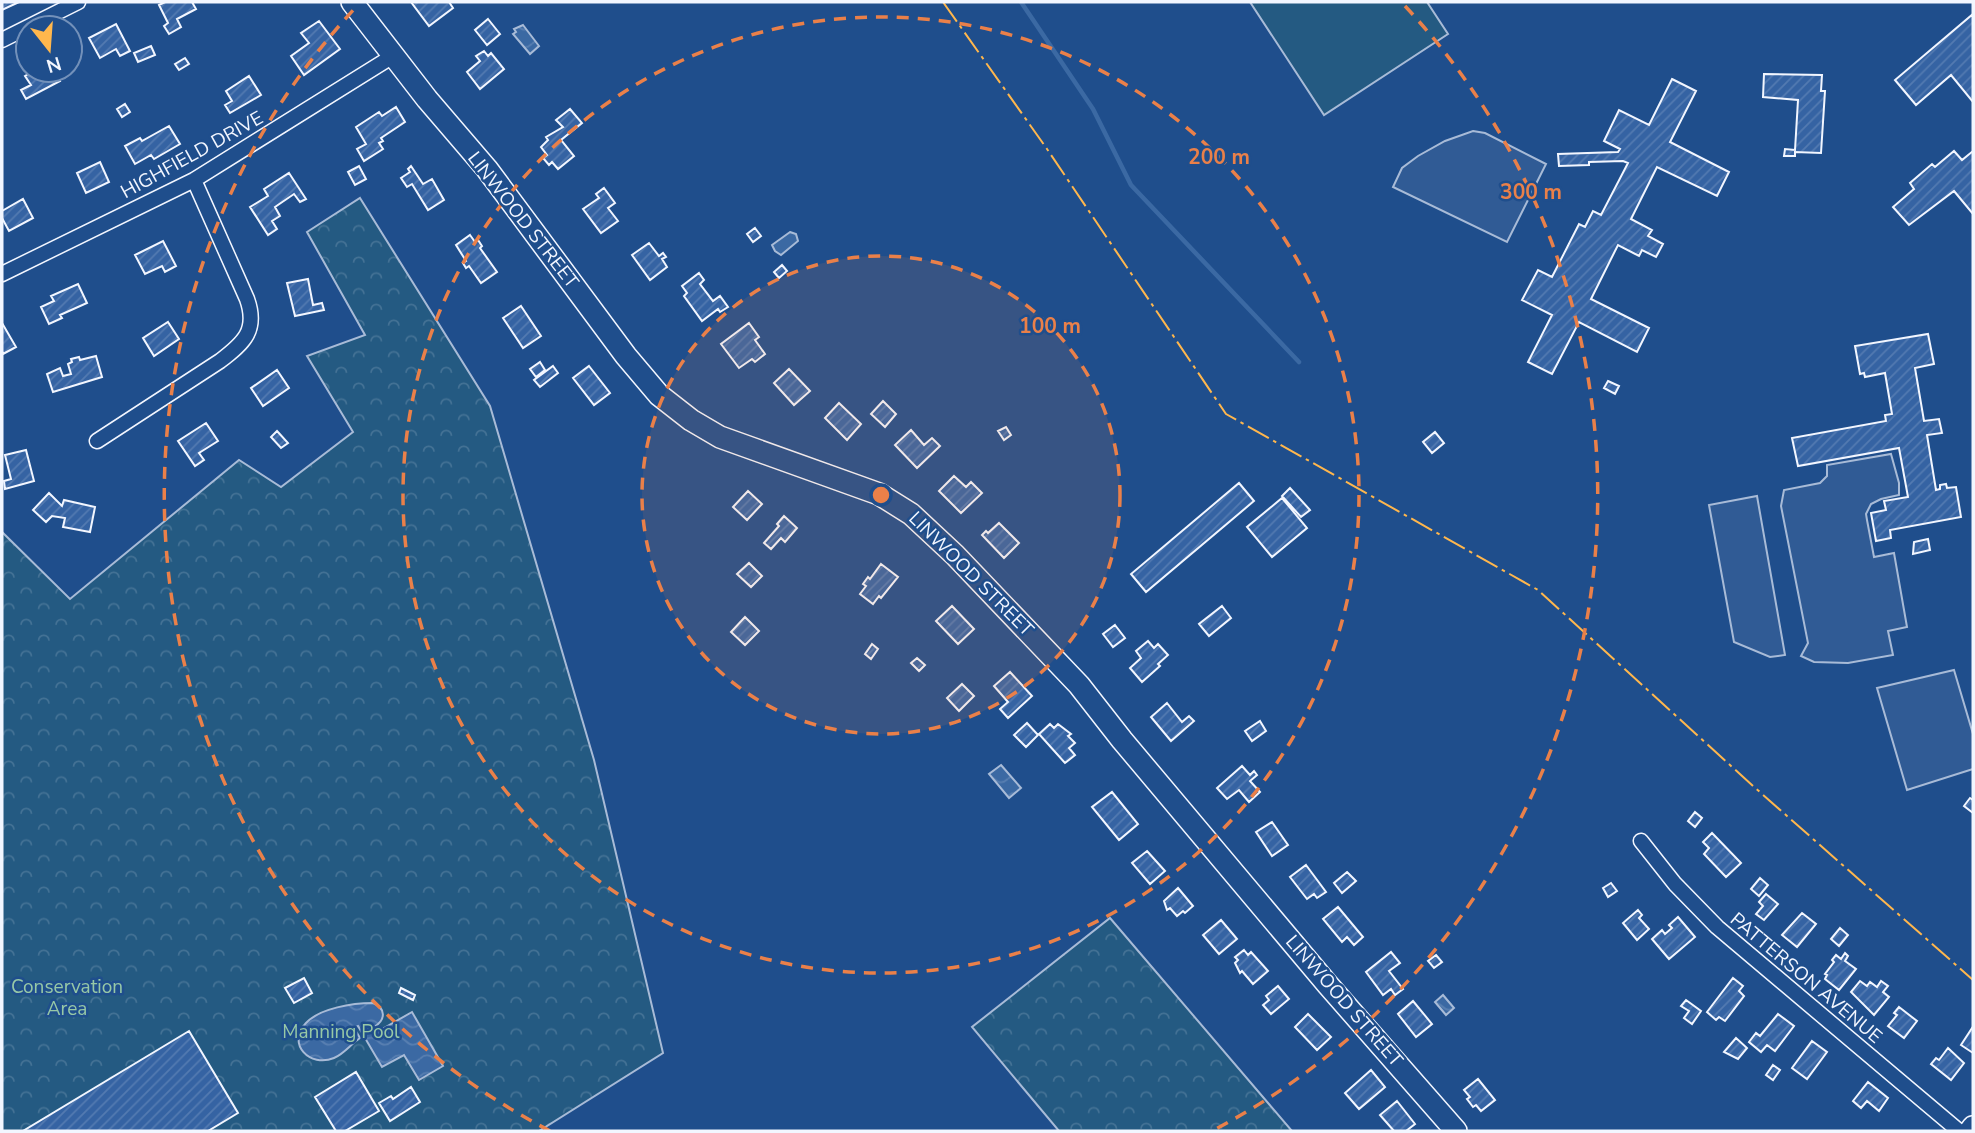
<svg xmlns="http://www.w3.org/2000/svg" width="1975" height="1133" font-family="'Nunito Sans',sans-serif">
<defs>
<pattern id="forest-crowns" width="20" height="18" patternUnits="userSpaceOnUse" patternTransform="scale(1.75)"><rect width="20" height="18" fill="#245a82"/><path d="M2 6a3 3 0 1 1 6 0M12 15a3 3 0 1 1 6 0" fill="none" stroke="#447295"/></pattern>
<pattern id="water-waves" width="16" height="10" patternUnits="userSpaceOnUse" patternTransform="scale(1.75)"><rect width="16" height="10" fill="#3b69a3"/><path d="M0 5q4-4 8 0t8 0" fill="none" stroke="#587fb1"/></pattern>
<pattern id="building-hatch" width="6" height="6" patternUnits="userSpaceOnUse" patternTransform="scale(1.75)"><rect width="6" height="6" fill="#3563a3"/><path d="M-1 1l2-2M0 6l6-6M5 7l2-2" fill="none" stroke="#537ab1"/></pattern>
</defs>
<rect width="100%" height="100%" fill="#1f4e8c"/>
<path fill="#245a82" stroke="#a8bbd7" stroke-width="2" d="M1250 2H1427L1448 34 1324 115Z"/>
<path fill="url(#forest-crowns)" stroke="#a8bbd7" stroke-width="2" d="M360 198 490 406 594 760 663 1053 539 1131H2V532L70 599 239 460 281 487 353 432 307 356 365 335 307 232Z
M1110 918 1292 1131H1059L972 1027Z"/>
<path fill="#305b95" stroke="#a8bbd7" stroke-width="2" d="M1473 131 1485 133 1546 164 1507 242 1393 187 1402 168 1418 156 1445 141Z
M1891 454 1899 483V495L1881 499 1871 504 1866 514 1867 520 1874 557 1894 553 1907 627 1888 631 1893 655 1848 663 1814 662 1801 656 1808 643 1781 506 1784 490 1820 483 1827 476V465Z
M1757 496 1785 655 1770 657 1734 642 1709 505Z
M1954 670 1973 734V769L1907 790 1877 688Z"/>
<path fill="url(#water-waves)" stroke="#a8bbd7" stroke-width="2" d="M523 25 539 46 530 54 513 34 516 32 514 29Z
M790 232 796 234 798 241 781 255 775 251 772 245Z
M1001 765 1021 788 1009 798 989 774Z
M1443 995 1454 1008 1446 1015 1435 1002Z
M373 1003C386 1008 386 1020 374 1027L377 1032 412 1012 443 1066 419 1080 404 1055 382 1067 358 1026 354 1028 360 1038C351 1044 344 1054 334 1058 310 1068 286 1044 306 1023 320 1008 353 1003 373 1003Z"/>
<g fill="none" stroke-linecap="round" stroke-linejoin="round">
<path stroke="#3b69a3" stroke-width="4.5" d="M1021 2 1093 109 1131 185 1299 362"/>
</g>
<path fill="url(#building-hatch)" stroke="#f2f6ff" stroke-width="2" d="M2 2H19L2 10Z
M165 2H192L196 9 177 19 181 27 169 34 164 26 168 23 159 5Z
M411 2H449L453 8 429 26Z
M1973 14V102L1951 75 1916 105 1895 80Z
M488 19 500 34 487 45 475 30Z
M319 21 340 49 304 75 291 56 309 43 301 33Z
M116 24 130 51 120 56 116 49 100 58 89 38Z
M151 46 155 55 138 62 134 53Z
M484 51 488 56 491 53 504 69 480 89 467 72 480 61 476 56Z
M185 58 189 64 179 70 175 64Z
M35 70H55L60 81 26 99 21 90 31 85 25 76Z
M1764 74 1822 75 1821 91H1825L1821 153 1795 152V156H1784L1785 149 1795 150 1798 100 1763 97Z
M249 76 261 95 230 113 225 105 232 101 226 91Z
M1672 79 1696 91 1670 142 1729 172 1717 196 1657 167 1631 219 1652 230 1648 236 1663 244 1656 257 1642 250 1639 256 1618 245 1591 299 1649 328 1637 352 1579 322 1552 374 1528 362 1552 315 1522 300 1538 270 1552 277 1579 224 1585 227 1593 211 1601 215 1628 163 1623 161 1589 162V165L1559 166 1558 154 1618 152 1620 149 1604 141 1619 110 1649 125Z
M125 104 130 112 122 117 117 109Z
M396 107 405 122 381 138 383 141 379 143 383 149 364 161 357 149 366 144 356 127 379 112 382 116Z
M570 109 582 123 561 140 574 156 558 169 552 162 549 165 543 158 547 155 541 147 548 140 546 137 563 127 556 120Z
M169 126 180 144 154 159 151 155 135 164 125 146 140 138 142 141Z
M1954 151 1962 160 1973 151V214L1954 191 1909 225 1893 207 1914 189 1910 183 1932 164 1935 167Z
M100 162 109 182 86 193 77 173Z
M359 166 366 179 355 185 348 172Z
M411 166 423 184 432 179 444 200 428 210 412 184 407 187 401 178 410 172 408 169Z
M289 173 306 199 300 202 294 194 275 207 280 216 272 221 277 229 268 235 250 207 268 196 264 189Z
M604 188 615 203 608 208 618 221 601 233 583 209 599 198 596 194Z
M23 199 33 218 9 231 2 218V211Z
M755 228 761 236 753 242 747 234Z
M470 235 475 242 478 240 482 246 480 248 497 272 481 283 469 266 466 268 463 263 466 261 456 245Z
M163 241 176 266 165 272 162 266 145 274 135 255Z
M649 243 659 256 663 253 666 257 662 259 667 267 650 280 632 255Z
M782 265 787 271 779 278 774 272Z
M699 273 704 280 700 284 713 301 720 296 728 307 720 312 718 309 702 321 684 296 687 293 682 286Z
M308 279 313 305 322 303 324 310 295 316 287 283Z
M78 284 87 303 60 315 62 318 49 324 41 307 54 301 51 296Z
M521 306 541 336 523 348 503 318Z
M168 322 179 339 154 356 143 338Z
M2 323 16 347 3 354 2 351Z
M749 323 759 337 755 340 765 354 755 362 752 359 739 368 721 344Z
M1928 334 1934 364 1915 368 1924 421 1939 419 1942 433 1927 435 1936 490 1940 489V485L1946 484 1947 488 1956 487 1961 517 1890 530 1891 538 1876 541 1871 513 1886 510 1884 501 1908 497 1899 448 1798 466 1792 438 1886 421 1885 415 1892 414 1885 373 1865 377 1864 373 1860 374 1855 346Z
M96 356 102 377 53 392 47 374 60 368 63 376 71 374 68 364 72 362 71 359 79 357 80 360Z
M540 362 545 370 536 377 530 369Z
M553 366 558 373 540 387 534 380Z
M589 366 610 393 594 405 573 378Z
M789 369 810 391 794 405 774 383Z
M277 370 289 388 263 406 251 388Z
M1608 381 1619 386 1615 394 1604 388Z
M883 401 896 414 885 427 871 414Z
M839 403 861 424 847 440 825 418Z
M206 423 218 441 199 453 204 460 195 466 178 441Z
M1006 427 1011 435 1004 440 998 431Z
M911 430 924 445 932 438 940 446 917 468 895 445Z
M277 431 288 443 281 448 271 437Z
M1435 432 1444 443 1432 453 1423 442Z
M26 450 34 481 5 489 4 481 11 479 5 455Z
M954 476 966 487 971 482 982 493 961 513 939 491Z
M1239 483 1254 501 1146 592 1131 574Z
M1290 488 1310 510 1301 517 1282 496Z
M748 491 762 504 747 520 733 507Z
M49 493 62 506 64 500 95 507 90 532 63 527 65 518 52 516 46 522 33 510Z
M1282 498 1307 528 1272 557 1247 527Z
M784 516 797 528 785 542 781 538 771 549 764 543 779 526 777 524Z
M999 523 1019 543 1004 558 982 535 986 531 988 533Z
M1928 539 1930 550 1913 554 1914 542Z
M749 563 762 576 751 587 737 574Z
M881 564 898 577 881 598 879 596 873 604 860 594 866 586 863 584 868 577 870 579Z
M952 606 974 629 958 644 936 621Z
M1222 606 1231 618 1209 636 1199 624Z
M745 617 759 631 745 645 731 632Z
M1115 625 1125 638 1113 647 1103 634Z
M1148 641 1154 648 1158 644 1168 655 1158 664 1160 666 1142 682 1130 668 1141 658 1136 651Z
M872 644 878 649 871 659 865 654Z
M917 658 925 665 919 671 911 663Z
M1010 672 1032 696 1008 718 1000 709 1008 702 994 686Z
M962 684 974 696 959 711 947 698Z
M1167 703 1182 722 1189 716 1194 721 1171 741 1151 717Z
M1260 721 1266 731 1252 741 1245 731Z
M1027 723 1038 735 1026 747 1014 735Z
M1050 724 1054 728 1058 724 1071 734 1068 736 1075 743 1069 748 1075 755 1065 763 1039 734Z
M1242 766 1250 775 1254 771 1257 775 1250 781 1260 792 1249 802 1239 790 1227 799 1217 788Z
M1112 792 1138 824 1119 840 1092 807Z
M1970 798 1973 800V813L1964 806Z
M1695 812 1702 818 1695 827 1688 821Z
M1272 822 1288 845 1272 856 1256 832Z
M1712 833 1741 863 1726 877 1704 854 1709 848 1703 842Z
M1147 851 1165 871 1150 884 1132 863Z
M1306 865 1326 892 1317 898 1314 894 1307 899 1290 877Z
M1347 872 1356 881 1342 893 1334 883Z
M1760 878 1768 885 1759 896 1751 889Z
M1611 883 1617 891 1608 897 1603 888Z
M1178 888 1193 906 1185 913 1183 911 1177 916 1170 908 1167 910 1164 901Z
M1766 894 1778 904 1764 920 1756 914 1763 906 1759 902Z
M1338 907 1363 937 1354 945 1347 937 1342 942 1323 919Z
M1638 910 1642 915 1639 918 1649 929 1637 940 1623 923Z
M1802 913 1816 924 1797 947 1782 935Z
M1678 917 1695 937 1669 959 1652 939 1662 930 1665 934 1672 928 1669 925Z
M1221 920 1237 939 1219 954 1203 935Z
M1840 928 1848 935 1839 946 1831 939Z
M1244 950 1248 955 1251 952 1268 971 1253 984 1242 971 1240 973 1235 963 1238 960 1235 957Z
M1391 952 1400 963 1389 971 1403 989 1395 995 1391 989 1383 995 1366 972Z
M1845 953 1848 956 1845 961 1856 969 1839 990 1825 979 1827 975 1825 974 1834 962 1832 960 1836 955 1841 959Z
M1436 955 1442 962 1434 968 1428 961Z
M304 978 312 993 294 1003 285 988Z
M1733 978 1743 986 1739 991 1744 996 1725 1021 1719 1017 1716 1020 1707 1012Z
M1860 981 1867 986 1870 982 1877 987 1881 981 1888 986 1883 992 1889 997 1874 1015 1851 992Z
M1278 986 1289 999 1271 1014 1263 1005 1269 1000 1266 996Z
M401 988 415 995 413 1000 399 993Z
M1686 1000 1701 1011 1692 1024 1684 1018 1689 1011 1681 1006Z
M1413 1001 1432 1024 1416 1037 1398 1014Z
M1899 1007 1917 1021 1904 1038 1888 1026 1897 1015 1894 1013Z
M1308 1014 1331 1037 1317 1050 1295 1027Z
M1778 1014 1794 1026 1775 1051 1767 1045 1761 1052 1749 1042 1756 1033 1760 1036Z
M1972 1028 1973 1029V1053L1961 1045Z
M189 1031 238 1113 208 1131H23Z
M1736 1038 1747 1048 1738 1059 1724 1052Z
M1812 1041 1827 1052 1807 1079 1792 1068Z
M1948 1048 1964 1063 1951 1080 1931 1064 1936 1058 1939 1060Z
M1773 1065 1780 1070 1773 1080 1766 1075Z
M1371 1070 1385 1087 1359 1109 1345 1093Z
M356 1072 379 1111 345 1131H336L315 1097Z
M1478 1079 1495 1100 1481 1111 1476 1105 1473 1107 1467 1099 1470 1097 1464 1090Z
M1868 1082 1888 1098 1879 1111 1867 1101 1861 1108 1853 1101Z
M411 1087 420 1102 390 1121 379 1103 391 1096 393 1099Z
M1397 1101 1415 1124 1406 1131H1394L1380 1115Z"/>
<g fill="none" stroke-linecap="round" stroke-linejoin="round">
<g stroke="#f2f6ff" stroke-width="17">
<path id="street" d="M2 40 78 2
M2 274 194 180 393 56
M97 441 220 361C244 343 258 330 247 299L194 180
M1641 841 1675 884 1717 927 1959 1131"/>
</g>
<g stroke="#f2f6ff" stroke-width="24">
<path id="secondary" d="M352 2 427 99 487 169 626 356 659 395 691 420 720 437 879 494 911 514 955 555 1079 685 1122 740 1328 985 1456 1131
M1970 1131 1973 1127"/>
</g>
<use href="#street" stroke="#1f4e8c" stroke-width="14"/>
<use href="#secondary" stroke="#1f4e8c" stroke-width="21"/>
<path stroke="#ffb74d" stroke-width="2" stroke-dasharray="24 5 3.5 5" stroke-linecap="butt" d="M943 2 1047 149 1226 414 1538 590 1753 786 1973 980"/>
</g>
<circle cx="881" cy="495" r="239" fill="#ea8049" fill-opacity=".12"/>
<g fill="none" stroke="#ea8049" stroke-width="3.5" stroke-dasharray="12 9">
<circle cx="881" cy="495" r="239"/>
<circle cx="881" cy="495" r="478"/>
<path d="M550 1131A717 717 0 0 1 357 6M1405 6A717 717 0 0 1 1212 1131"/>
</g>
<g text-anchor="middle" dominant-baseline="central" stroke-width="5" stroke-linejoin="round" paint-order="stroke">
<g font-size="19" fill="#f2f6ff" stroke="#1f4e8c">
<text transform="translate(192 155) rotate(-29)">HIGHFIELD DRIVE</text>
<text transform="translate(523 220) rotate(52)">LINWOOD STREET</text>
<text transform="translate(971 574) rotate(45)">LINWOOD STREET</text>
<text transform="translate(1806 978) rotate(40)">PATTERSON AVENUE</text>
<text transform="translate(1344 1001) rotate(49)">LINWOOD STREET</text>
</g>
<g font-size="19" fill="#97c8a6" stroke="#1f4e8c">
<text x="67" y="987">Conservation<tspan x="67" dy="22">Area</tspan></text>
<text x="341" y="1032">Manning Pool</text>
</g>
</g>
<circle cx="881" cy="495" r="10" fill="#ea8049" stroke="#1f4e8c" stroke-width="3.5"/>
<g font-size="21" text-anchor="middle" font-weight="bold" fill="#ea8049" stroke="#1f4e8c" stroke-width="5" stroke-linejoin="round" paint-order="stroke">
<text x="1219" y="164">200 m</text>
<text x="1531" y="199">300 m</text>
<text x="1050" y="333">100 m</text>
</g>
<rect width="1975" height="1133" fill="none" stroke="#f2f6ff" stroke-width="7"/>
<g transform="translate(49 49) rotate(163)"><circle r="33" fill="#1f4e8c" stroke="#7391ba" stroke-width="2"/>
<path d="M0-5L12 26L0 18L-12 26Z" fill="#ffb74d"/>
<text y="-10" font-size="19" font-weight="bold" text-anchor="middle" fill="#f2f6ff">N</text>
</g>
</svg>
